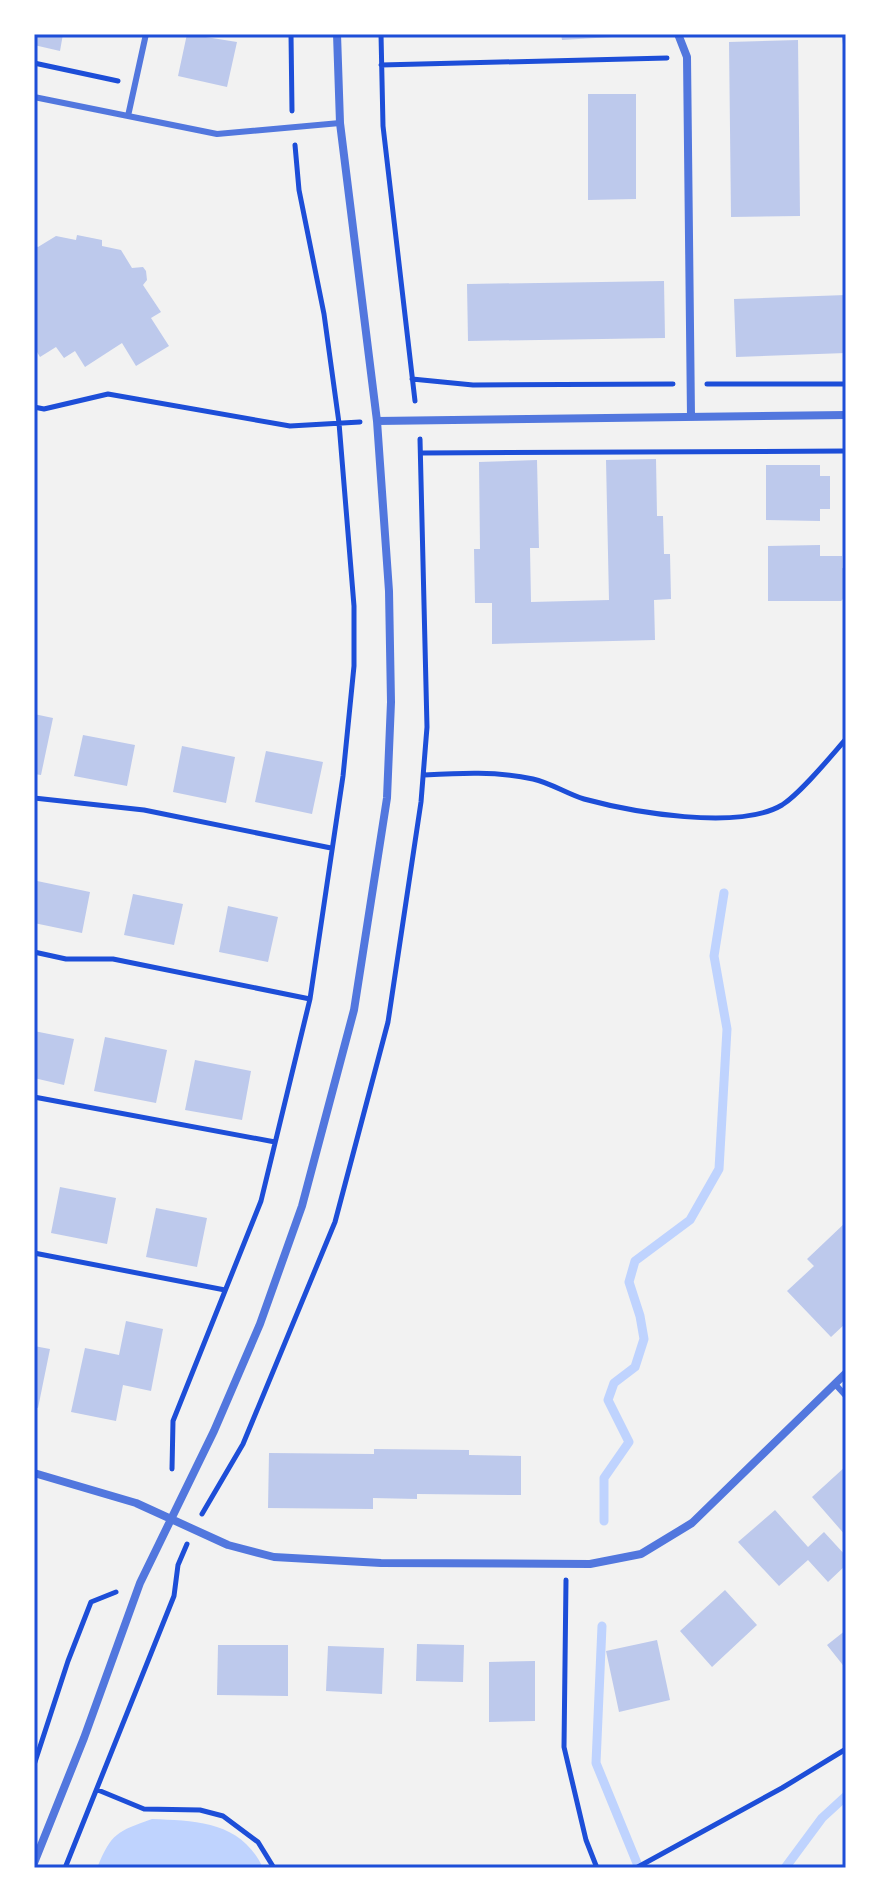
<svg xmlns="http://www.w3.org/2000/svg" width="880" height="1902" font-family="'Fira Sans',sans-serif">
<rect width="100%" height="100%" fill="#f2f2f2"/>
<path fill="#bfd3fe" d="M152 1819C197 1821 241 1821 263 1868H97C112 1832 117 1832 152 1819Z"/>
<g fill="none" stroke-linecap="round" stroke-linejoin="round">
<path stroke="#bfd3fe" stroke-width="9" d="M604 1521V1478L629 1442 608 1400 614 1383 635 1367 644 1339 640 1316 629 1282 635 1261 690 1220 719 1169 727 1029 714 956 724 893
M602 1626 596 1763 639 1868
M785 1868 822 1818 846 1796"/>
</g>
<path fill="#bdc9ec" d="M34 34H63L60 51 34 45Z
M187 34 237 42 227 87 178 76Z
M561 34H612V37L562 40Z
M798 40 800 216 731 217 729 42Z
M588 94H636V199L588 200Z
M77 235 102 240V246L121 250 132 268 143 267 146 271 147 280 143 285 161 312 151 318 169 346 136 366 122 343 85 367 75 351 64 358 56 347 40 357 34 347V245L38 247 56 236 76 240Z
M664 281 665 338 468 341 467 284Z
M846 295V353L736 357 734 299Z
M656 459 657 516H663L664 554H670L671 599 654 600 655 640 492 644V603H475L474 549H480L479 462 537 460 539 548H530L531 602 609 600 606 460Z
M766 465H820V476H830V509H820V521L766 520Z
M820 545V556H842V568H846V596L841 601H768V546Z
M34 714 53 718 41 775 34 774Z
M83 735 135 745 127 786 74 776Z
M182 746 235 757 226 803 173 792Z
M266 751 323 762 312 814 255 802Z
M37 881 90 892 82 933 34 923V897Z
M133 894 183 904 174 945 124 935Z
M228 906 278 917 268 962 219 952Z
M34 1031 74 1039 64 1085 34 1078Z
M105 1037 167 1050 156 1103 94 1091Z
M195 1060 251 1071 242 1120 185 1110Z
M60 1187 116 1198 107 1244 51 1233Z
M156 1208 207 1218 197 1267 146 1257Z
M846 1222V1323L831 1337 787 1291 814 1266 807 1259Z
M126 1321 163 1329 151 1391 123 1385 116 1421 71 1412 85 1348 119 1355Z
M34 1346 50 1349 38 1408 34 1407Z
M374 1449 469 1450V1455L521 1456V1495L417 1494V1499L373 1498V1509L268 1508 269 1453 374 1454Z
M846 1466V1536L812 1497Z
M775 1510 808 1547 824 1532 846 1556V1565L828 1582 808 1560 779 1586 738 1542Z
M725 1590 757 1625 712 1667 680 1631Z
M846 1630V1669L827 1645Z
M657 1640 670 1700 619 1712 606 1651Z
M417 1644 464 1645 463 1682 416 1681Z
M218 1645H288V1696L217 1695Z
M328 1646 384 1648 382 1694 326 1691Z
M535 1661V1721L489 1722V1662Z"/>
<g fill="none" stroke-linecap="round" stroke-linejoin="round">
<path stroke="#1d4ed8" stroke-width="5" d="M291 34 292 111
M381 34 383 126 415 401
M845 34 846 55
M34 63 118 81
M381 65 667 58
M412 379 473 385 673 384
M707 384H846
M34 407 44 409 108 394 290 426 360 422
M421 453 846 451
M424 775C460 773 497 771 533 779 551 783 567 794 584 799 632 812 738 831 782 805 801 793 831 756 846 739
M34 798 144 810 331 848
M34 952 66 959H113L310 999
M34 1097 275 1142
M34 1253 225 1290
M172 1469 173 1421 261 1201 310 999 343 776 354 666V606L339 423 324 314 299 190 295 145
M202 1514 243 1444 335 1222 388 1022 421 802 427 727 420 439
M566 1580 564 1747 586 1840 597 1868
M34 1765 68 1661 91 1602 116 1592
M98 1790 144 1809 200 1810 223 1816 258 1842 274 1868
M65 1868 174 1596 178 1565 187 1544
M636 1868 782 1788 846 1749"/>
<path stroke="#5277de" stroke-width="6" d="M34 97 217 134 340 123
M128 116 146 34
M835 1384 846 1396"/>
<path stroke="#5277de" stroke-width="8" d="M678 34 687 57 691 416
M377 421 846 415
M34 1473 136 1503 228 1545 274 1557 381 1563 590 1564 641 1554 692 1523 846 1373
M34 1863 84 1738 140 1583 214 1431 260 1324 302 1206 354 1010 387 798 391 702 389 591 377 421 340 123 337 34"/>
</g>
<rect width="880" height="1902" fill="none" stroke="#ffffff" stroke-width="72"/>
<rect x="36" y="36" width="808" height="1830" fill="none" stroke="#1d4ed8" stroke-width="3"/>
</svg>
